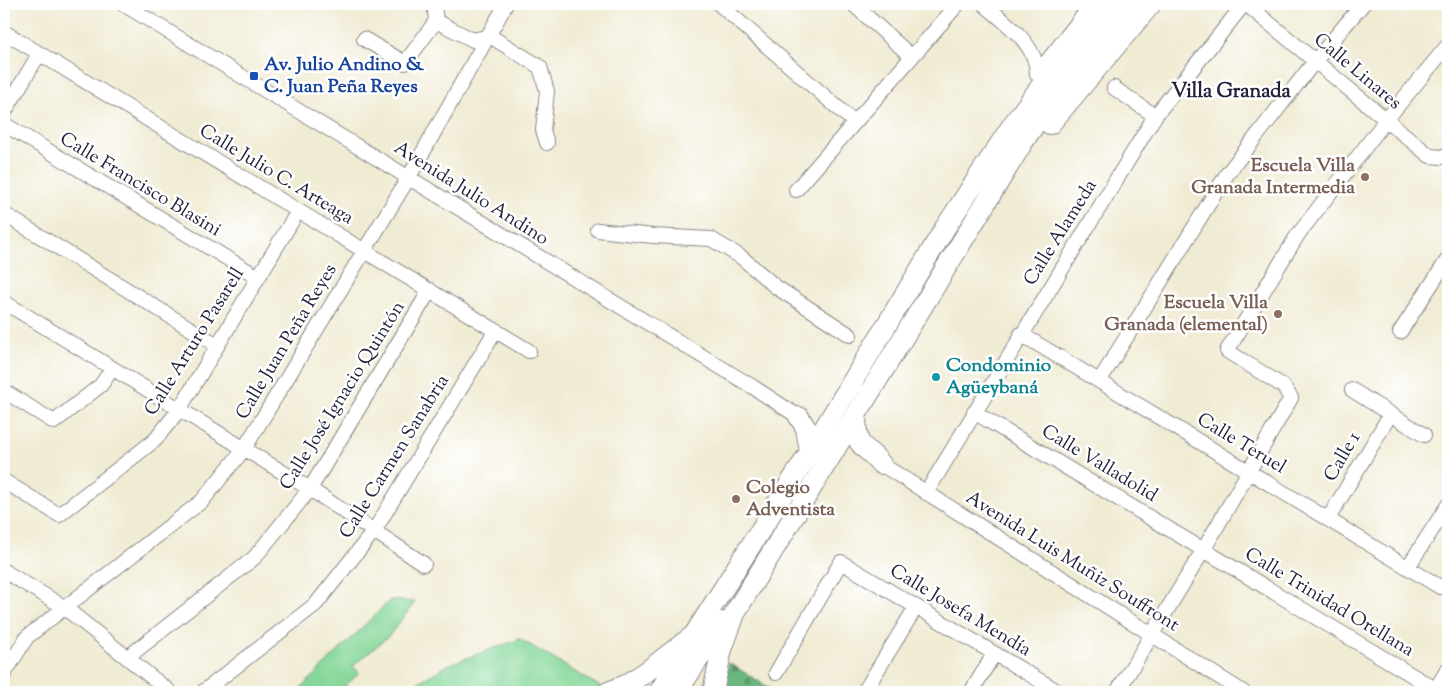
<svg xmlns="http://www.w3.org/2000/svg" width="1452" height="696" font-family="'Sorts Mill Goudy',serif">
<defs>
<pattern id="forest-firs" width="22" height="20" patternUnits="userSpaceOnUse" patternTransform="scale(1.25)"><rect width="22" height="20" fill="#6bb880"/><path d="M5 1l3.5 6h-7zM16 11l3.5 6h-7z" fill="#58956a"/></pattern>
</defs>
<rect width="100%" height="100%" fill="#fff"/>
<filter id="ink" filterUnits="userSpaceOnUse"><feTurbulence type="fractalNoise" baseFrequency=".02" numOctaves="2"/><feDisplacementMap in="SourceGraphic" scale="10" xChannelSelector="R" yChannelSelector="G"/><feConvolveMatrix kernelMatrix="1 2 1 2 8 2 1 2 1" color-interpolation-filters="sRGB"/></filter>
<filter id="wash" filterUnits="userSpaceOnUse"><feTurbulence type="fractalNoise" baseFrequency=".0096" numOctaves="4" result="noise"/><feDisplacementMap in="SourceGraphic" scale="20" xChannelSelector="R" yChannelSelector="G"/><feGaussianBlur stdDeviation="1.12" result="paint"/><feColorMatrix in="noise" values="0 0 0 0 0 0 0 0 0 0 0 0 0 0 0 0 0 1.4 0 .05"/><feComposite in="paint" operator="in"/></filter>
<g filter="url(#wash)">
<rect width="100%" height="100%" fill="#f0ebd3"/>
<path fill="#84d798" stroke="#537c6a" d="M390 600 415 602 389 636 353 666 359 673 339 692H297Z
M520 639 604 689 590 692H409L406 689 450 664Z"/>
<path fill="url(#forest-firs)" stroke="#466d5e" d="M729 663 776 692H724Z"/>
</g>
<g filter="url(#ink)">
<g fill="none" stroke-linecap="round" stroke-linejoin="round">
<g stroke="#898687" stroke-width="16">
<path id="minor" d="M123 4 753 387 799 417
M434 4 436 21 473 40 490 36 540 67 547 91 543 130 547 143
M719 4 854 122
M853 4 912 57
M984 4C1005 23 1037 43 1037 74
M1246 4 1430 156 1442 157 1448 154
M4 32 529 351
M364 39 405 63 436 21
M1037 74 1092 4
M1114 88 1155 116
M4 113 39 54
M4 124 258 277
M796 190 958 4
M4 214 217 345
M598 230 653 236 711 239 741 257 776 287 850 335
M4 302 310 489 424 564
M1400 332 1448 259
M1021 334 1440 587
M1100 380 1227 174 1315 61 1363 4
M1352 390 1424 435
M4 391 54 422 101 385 112 369
M974 412 1435 689
M881 464 1243 692
M4 481 59 515 155 440 179 410 298 211
M926 493 1155 116 1244 4
M1328 519 1390 415
M1408 567 1448 505
M4 571 64 607 170 692
M128 657 254 558 310 489 430 290
M776 673 841 562 1059 692
M4 674 27 637 202 501 244 449 409 177 506 4
M203 692 316 604 374 531 496 330
M864 692 916 607
M971 692 994 654
M1117 692 1204 549 1291 398 1283 386 1227 351 1297 236 1386 120 1448 45
M1434 692 1448 669"/>
</g>
<g stroke="#898687" stroke-width="22">
<path id="highway" d="M1050 124 1151 4
M856 416C857 453 861 440 881 464
M799 417 806 428 810 452
M608 692 626 685 646 672 694 635 810 452 945 228 1013 124 1050 74 1114 4
M659 692 688 646
M677 692 723 622
M713 692 722 649 736 611 1023 142 1062 84 1129 4"/>
</g>
<use href="#minor" stroke="#fff" stroke-width="14"/>
<use href="#highway" stroke="#fff" stroke-width="20"/>
</g>
</g>
<rect fill="#1a4fb4" stroke="#fff" stroke-width="2" x="249" y="71" width="10" height="10" rx="2.5"/>
<g fill="#8d6e63" stroke="#fff" stroke-width="2">
<circle cx="1365" cy="177" r="5"/>
<circle cx="1278" cy="314" r="5"/>
<circle cx="736" cy="499" r="5"/>
</g>
<circle fill="#0f9aa8" stroke="#fff" stroke-width="2" cx="936" cy="377" r="5"/>
<g text-anchor="middle" dominant-baseline="central" stroke-width="5" stroke-linejoin="round" paint-order="stroke">
<g font-size="19" font-weight="bold" fill="#164399" stroke="#fff" text-anchor="start">
<text x="264" y="65">Av. Julio Andino &amp;<tspan x="264" dy="22">C. Juan Peña Reyes</tspan></text>
</g>
<g font-size="19" fill="#22223b" stroke="#fff">
<text transform="translate(1357 72) rotate(40)">Calle Linares</text>
<text transform="translate(276 175) rotate(31)">Calle Julio C. Arteaga</text>
<text transform="translate(140 185) rotate(31)">Calle Francisco Blasini</text>
<text transform="translate(471 194) rotate(32)">Avenida Julio Andino</text>
<text transform="translate(1061 233) rotate(-58)">Calle Alameda</text>
<text transform="translate(195 342) rotate(-58)">Calle Arturo Pasarell</text>
<text transform="translate(287 342) rotate(-59)">Calle Juan Peña Reyes</text>
<text transform="translate(343 396) rotate(-58)">Calle José Ignacio Quintón</text>
<text transform="translate(1241 444) rotate(31)">Calle Teruel</text>
<text transform="translate(395 457) rotate(-58)">Calle Carmen Sanabria</text>
<text transform="translate(1343 457) rotate(-60)">Calle 1</text>
<text transform="translate(1099 464) rotate(31)">Calle Valladolid</text>
<text transform="translate(1072 562) rotate(32)">Avenida Luis Muñiz Souffront</text>
<text transform="translate(1329 603) rotate(31)">Calle Trinidad Orellana</text>
<text transform="translate(960 611) rotate(31)">Calle Josefa Mendía</text>
</g>
<g font-size="19" font-weight="bold" fill="#785e54" stroke="#fff" text-anchor="end">
<text x="1355" y="166">Escuela Villa<tspan x="1355" dy="22">Granada Intermedia</tspan></text>
<text x="1268" y="303">Escuela Villa<tspan x="1268" dy="22">Granada (elemental)</tspan></text>
<text x="746" y="488" text-anchor="start">Colegio<tspan x="746" dy="22">Adventista</tspan></text>
</g>
<g font-size="19" font-weight="bold" fill="#0d838f" stroke="#fff" text-anchor="start">
<text x="946" y="366">Condominio<tspan x="946" dy="22">Agüeybaná</tspan></text>
</g>
<g font-size="20" font-weight="bold" fill="#22223b" stroke="#fff">
<text x="1231" y="92">Villa Granada</text>
</g>
</g>
<rect width="1452" height="696" fill="none" stroke="#fff" stroke-width="20"/>
</svg>
